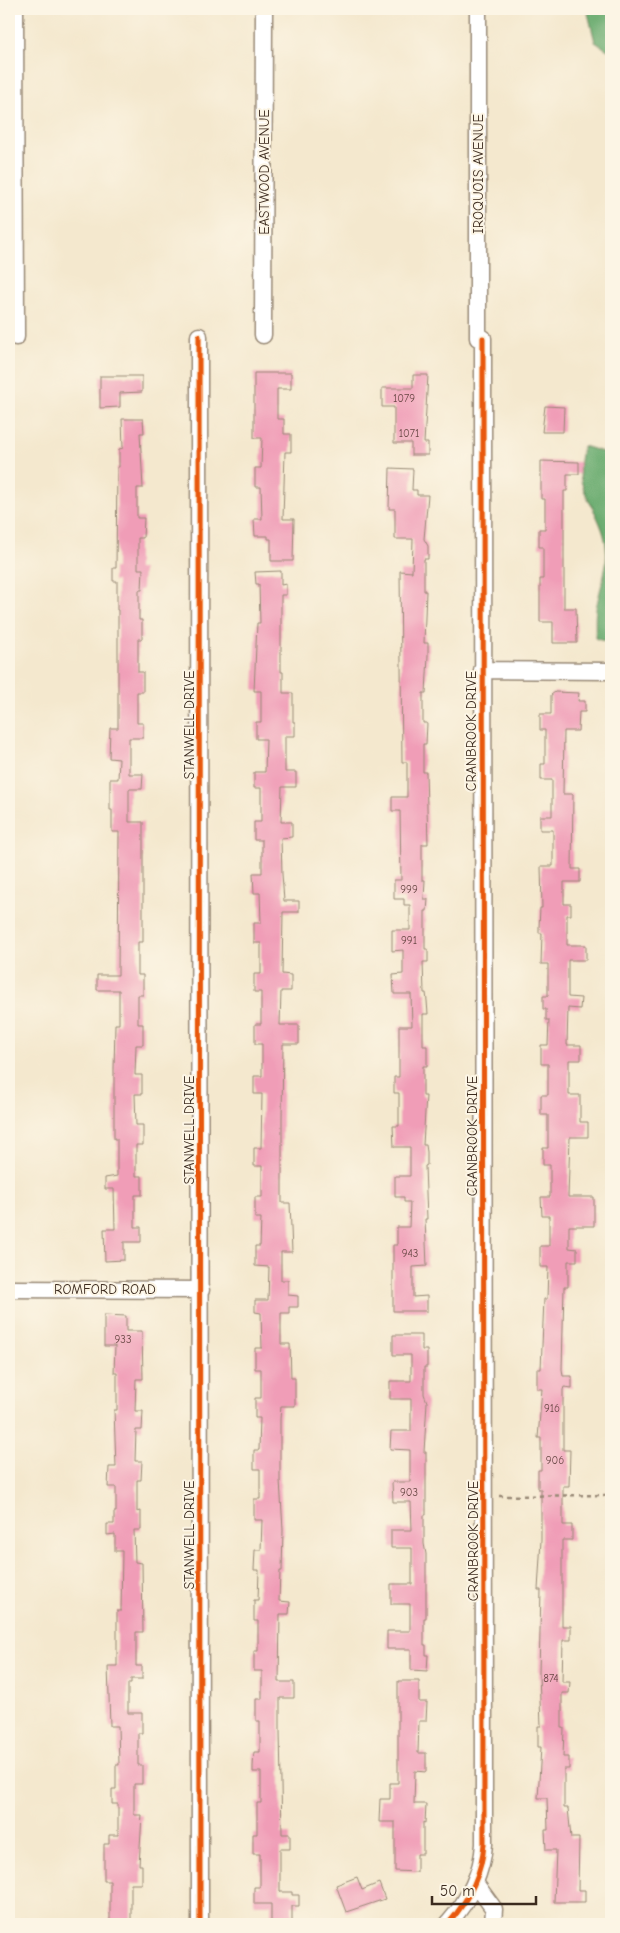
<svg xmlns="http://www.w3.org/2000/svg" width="620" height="1933" font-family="'Comic Neue',sans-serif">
<rect width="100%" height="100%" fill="#fcf5e5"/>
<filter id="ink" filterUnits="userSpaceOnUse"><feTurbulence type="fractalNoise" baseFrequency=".02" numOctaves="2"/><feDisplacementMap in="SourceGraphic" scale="10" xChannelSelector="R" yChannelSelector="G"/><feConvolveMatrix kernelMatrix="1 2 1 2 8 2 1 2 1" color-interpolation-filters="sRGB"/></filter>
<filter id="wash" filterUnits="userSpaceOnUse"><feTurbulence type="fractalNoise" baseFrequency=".0096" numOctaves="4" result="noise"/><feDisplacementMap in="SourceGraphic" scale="20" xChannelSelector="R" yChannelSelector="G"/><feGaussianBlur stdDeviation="1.12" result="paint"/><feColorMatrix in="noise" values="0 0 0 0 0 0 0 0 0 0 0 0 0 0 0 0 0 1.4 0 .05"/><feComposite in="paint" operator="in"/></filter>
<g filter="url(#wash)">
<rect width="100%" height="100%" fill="#f4e8ce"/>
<path fill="#6bac6f" stroke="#536b46" d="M587 9H611V52L595 42Z
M583 446 606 453 611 469V644L595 638C596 627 594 615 597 604 603 576 612 557 602 529 590 496 572 484 583 446Z"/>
<g id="blocks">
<path fill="#f09db7" d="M254 373H291V389H277V419H284V434H291V452H285L283 519H294L293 561H271V539H268V536H255L254 519H262L261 487H255V468H261L262 438H254Z
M413 375H428L424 443H428V455H411V443H394V407H382V388H413Z
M100 376H142V392L120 393V407L100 408Z
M545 406 564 407 563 432H542Z
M122 419H143L144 433H140L143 488H137V518H144L143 538H138V569H143L142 590H139V620H142V639H138V672H143V692H137V723H143V738H129V774H143L142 789H129V822H143V942H138V975H143V995H138V1024H143V1045H136L135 1075H142V1094H135L136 1125H143V1145H136V1176H142V1195H135V1227H141V1242H124V1260L105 1261 104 1229H115L114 1189H105V1178L117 1176V1139H114V1070L115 1024H119V990H97V975H118L119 832H112V810H110V779H118L119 759 109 758 110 728H118V610H117V581H113V568H116L117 467H119V449L123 448Z
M541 461 579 462V474H567V491H564V608H576L577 643H553V622H540V579H543V547H539V529H545V499H541Z
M390 468 413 469 412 490H417V495H428L424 539 428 546V559H424V591H426L424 643H428V655L426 693H423V723H427L426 744H423V772H426L428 844H422V880H425L424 899H428L427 911H425V949H428V962H423L424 993H426L427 1001 428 1014H423V1046H427V1066H423V1096H426L423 1145H426L427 1152V1165L425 1166 427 1219H425L427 1266 413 1267V1297L427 1296V1311H393V1245H397V1227H409L410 1202H404V1197H395V1176H410V1147H394L393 1126H399V1093H394V1077H399V1026H412L411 994H394L393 975 403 974V950L392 951V930H410V905H404V899H394V880H401L400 811H392V797H407V762H402L400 571 412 572 413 539H395V509H389Z
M281 571V585L286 584V595H281V672H283V693H293V722H295V736H285V772H296V787H282L281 822H292V837L281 838 282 874 284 901H299V912H283L282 974 291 975V991H281L280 1025H299V1044H283L282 1117V1203H290L292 1252H281V1280H288V1295L298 1296V1307H289V1313H281V1344H290L291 1378H295V1406H281L280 1419V1480L283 1530 282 1571H280L279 1601 290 1602 289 1614H280L279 1682H294V1698H280V1731L282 1834H290V1849H280V1892H292V1895H299V1906H292V1923H271V1904H254V1887H260V1854H253V1834H257V1803H261V1772H253V1766L254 1752H260V1721H256V1699H262V1671H254V1651H258V1621H254V1600H258L259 1570H254L255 1550H261L262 1520H254V1499H260V1469H254V1450H259L260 1418H255V1398H261V1369H255V1348H262L261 1313 255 1312V1300H268L269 1267 255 1266V1246H260L261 1218H255V1197H262V1166H254V1148H261L262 1094H254V1076H262V1044H255V1024H261V992H254V974H261V943H254V923H261L260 893H254L253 873H262V840H254V822H261V788H254V772H265L266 739H256V722H261V691H254L257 623H260L259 584H256L255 572Z
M555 692 579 693 578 701H585V712H579L578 731H564L563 794H573L572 869H580V882H564V904H571V915H567V945H586V960H568V997L581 998 580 1009 568 1008 567 1045H581V1060H569V1095H580V1122H588V1137H570L568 1197H594V1226H569V1248L577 1249V1261H568V1287H564L562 1369 563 1376H572V1388L564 1387 563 1390V1450H570L569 1486H563V1525H572V1540H562V1626H571V1640H563L562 1682H570L569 1693H562V1728H564L563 1757H569V1769H564V1808H568L571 1838H579L578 1890H585V1902H554L556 1850H546L545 1830H548L547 1798H538L541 1747H538V1726H541L539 1674 541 1590H538L541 1540V1489H538V1470H541V1438H538L542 1389H537V1369H541L544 1299H547L548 1267H540V1246H549V1216H542L541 1197H550V1165H543V1148H548V1115H541V1095H548V1064H541V1045H548L549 1020H546V1009H543V996H548V964H541L542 933H539V927L540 908H542L541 866H553V830H540V816H552V780H541V764H545V730H540V714H551V695Z
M104 1315 126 1316V1331H142L143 1379H136L135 1411H143L142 1430H136L135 1461H142L141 1480H137V1512L141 1511V1530H134L135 1562 142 1563 143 1632H136V1666H142V1679H131V1683H128V1713H142V1733H138V1765H142V1784H134V1815H142L139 1865H142V1884H131V1924H110V1881H104V1844H109V1835H118V1804H112V1789H116V1765H119L118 1726H110L108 1666H117V1611H121L122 1551H115V1534L107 1535V1524H114V1512H116V1487H108L109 1467H116L114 1410H117V1373H114L115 1346H104Z
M393 1335H422V1350H427V1367H424V1394L427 1402 424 1452H426V1515H424V1544L426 1554V1618H424V1645H426V1655H428L427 1671 411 1670V1649H387V1631H410V1604H391V1584H412V1548H391V1530H412L411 1502H393L392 1482H410V1450L390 1449 391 1431H411V1399H390V1381H411V1355H393Z
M398 1681H419V1702H427L426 1721H419L418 1753H426V1772L415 1771 414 1804H426L425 1823 423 1822V1854H417V1872L395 1871V1822H379L380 1799H390V1783H398Z
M357 1877 362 1890 379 1883 385 1899 346 1912 336 1885Z"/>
</g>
</g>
<g filter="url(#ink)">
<use href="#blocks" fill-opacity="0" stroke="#988976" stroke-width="1"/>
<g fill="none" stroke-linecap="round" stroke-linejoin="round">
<g stroke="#988976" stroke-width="19">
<path id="street" d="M15 9 16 337
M478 9V338
M263 335 264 9
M199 336 200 1924
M482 670 611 671
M9 1289 201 1290
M475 1883 494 1909 493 1924
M448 1924C468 1901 482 1876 484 1844L483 338"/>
</g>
<path stroke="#988976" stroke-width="2.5" stroke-dasharray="4 4" stroke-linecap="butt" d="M499 1496 611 1495"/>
<use href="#street" stroke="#fff" stroke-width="16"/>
<g stroke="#fcf5e5" stroke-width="8">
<path id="cycleway" d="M199 336 200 1924
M448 1924C468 1901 482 1876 484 1844L483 338"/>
</g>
<use href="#cycleway" stroke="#e8590c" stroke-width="5"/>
</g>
</g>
<g text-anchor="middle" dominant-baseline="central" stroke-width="4" stroke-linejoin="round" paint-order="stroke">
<g font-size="11" fill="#684744">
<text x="404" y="398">1079</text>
<text x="409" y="433">1071</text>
<text x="409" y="889">999</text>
<text x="409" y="940">991</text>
<text x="410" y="1253">943</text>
<text x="123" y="1339">933</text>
<text x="552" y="1408">916</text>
<text x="555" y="1460">906</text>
<text x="409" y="1492">903</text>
<text x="551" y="1678">874</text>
</g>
<g font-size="14" fill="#3b2a1e" stroke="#fcf5e5">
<text transform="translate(264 172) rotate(-90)">EASTWOOD AVENUE</text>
<text transform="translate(478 174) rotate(-90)">IROQUOIS AVENUE</text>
<text transform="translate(189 725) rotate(-90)">STANWELL DRIVE</text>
<text transform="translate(471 731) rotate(-90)">CRANBROOK DRIVE</text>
<text transform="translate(189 1130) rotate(-90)">STANWELL DRIVE</text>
<text transform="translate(472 1136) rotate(-90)">CRANBROOK DRIVE</text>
<text x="105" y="1289">ROMFORD ROAD</text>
<text transform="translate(189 1535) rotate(-90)">STANWELL DRIVE</text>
<text transform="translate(473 1541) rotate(-90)">CRANBROOK DRIVE</text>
</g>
</g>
<rect width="620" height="1933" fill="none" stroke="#fcf5e5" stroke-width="30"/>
<path d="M432 1896v8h104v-8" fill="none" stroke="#3b2a1e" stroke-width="2.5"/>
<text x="440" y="1896" font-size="15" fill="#3b2a1e" stroke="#fcf5e5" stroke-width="4" paint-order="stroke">50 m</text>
</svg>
